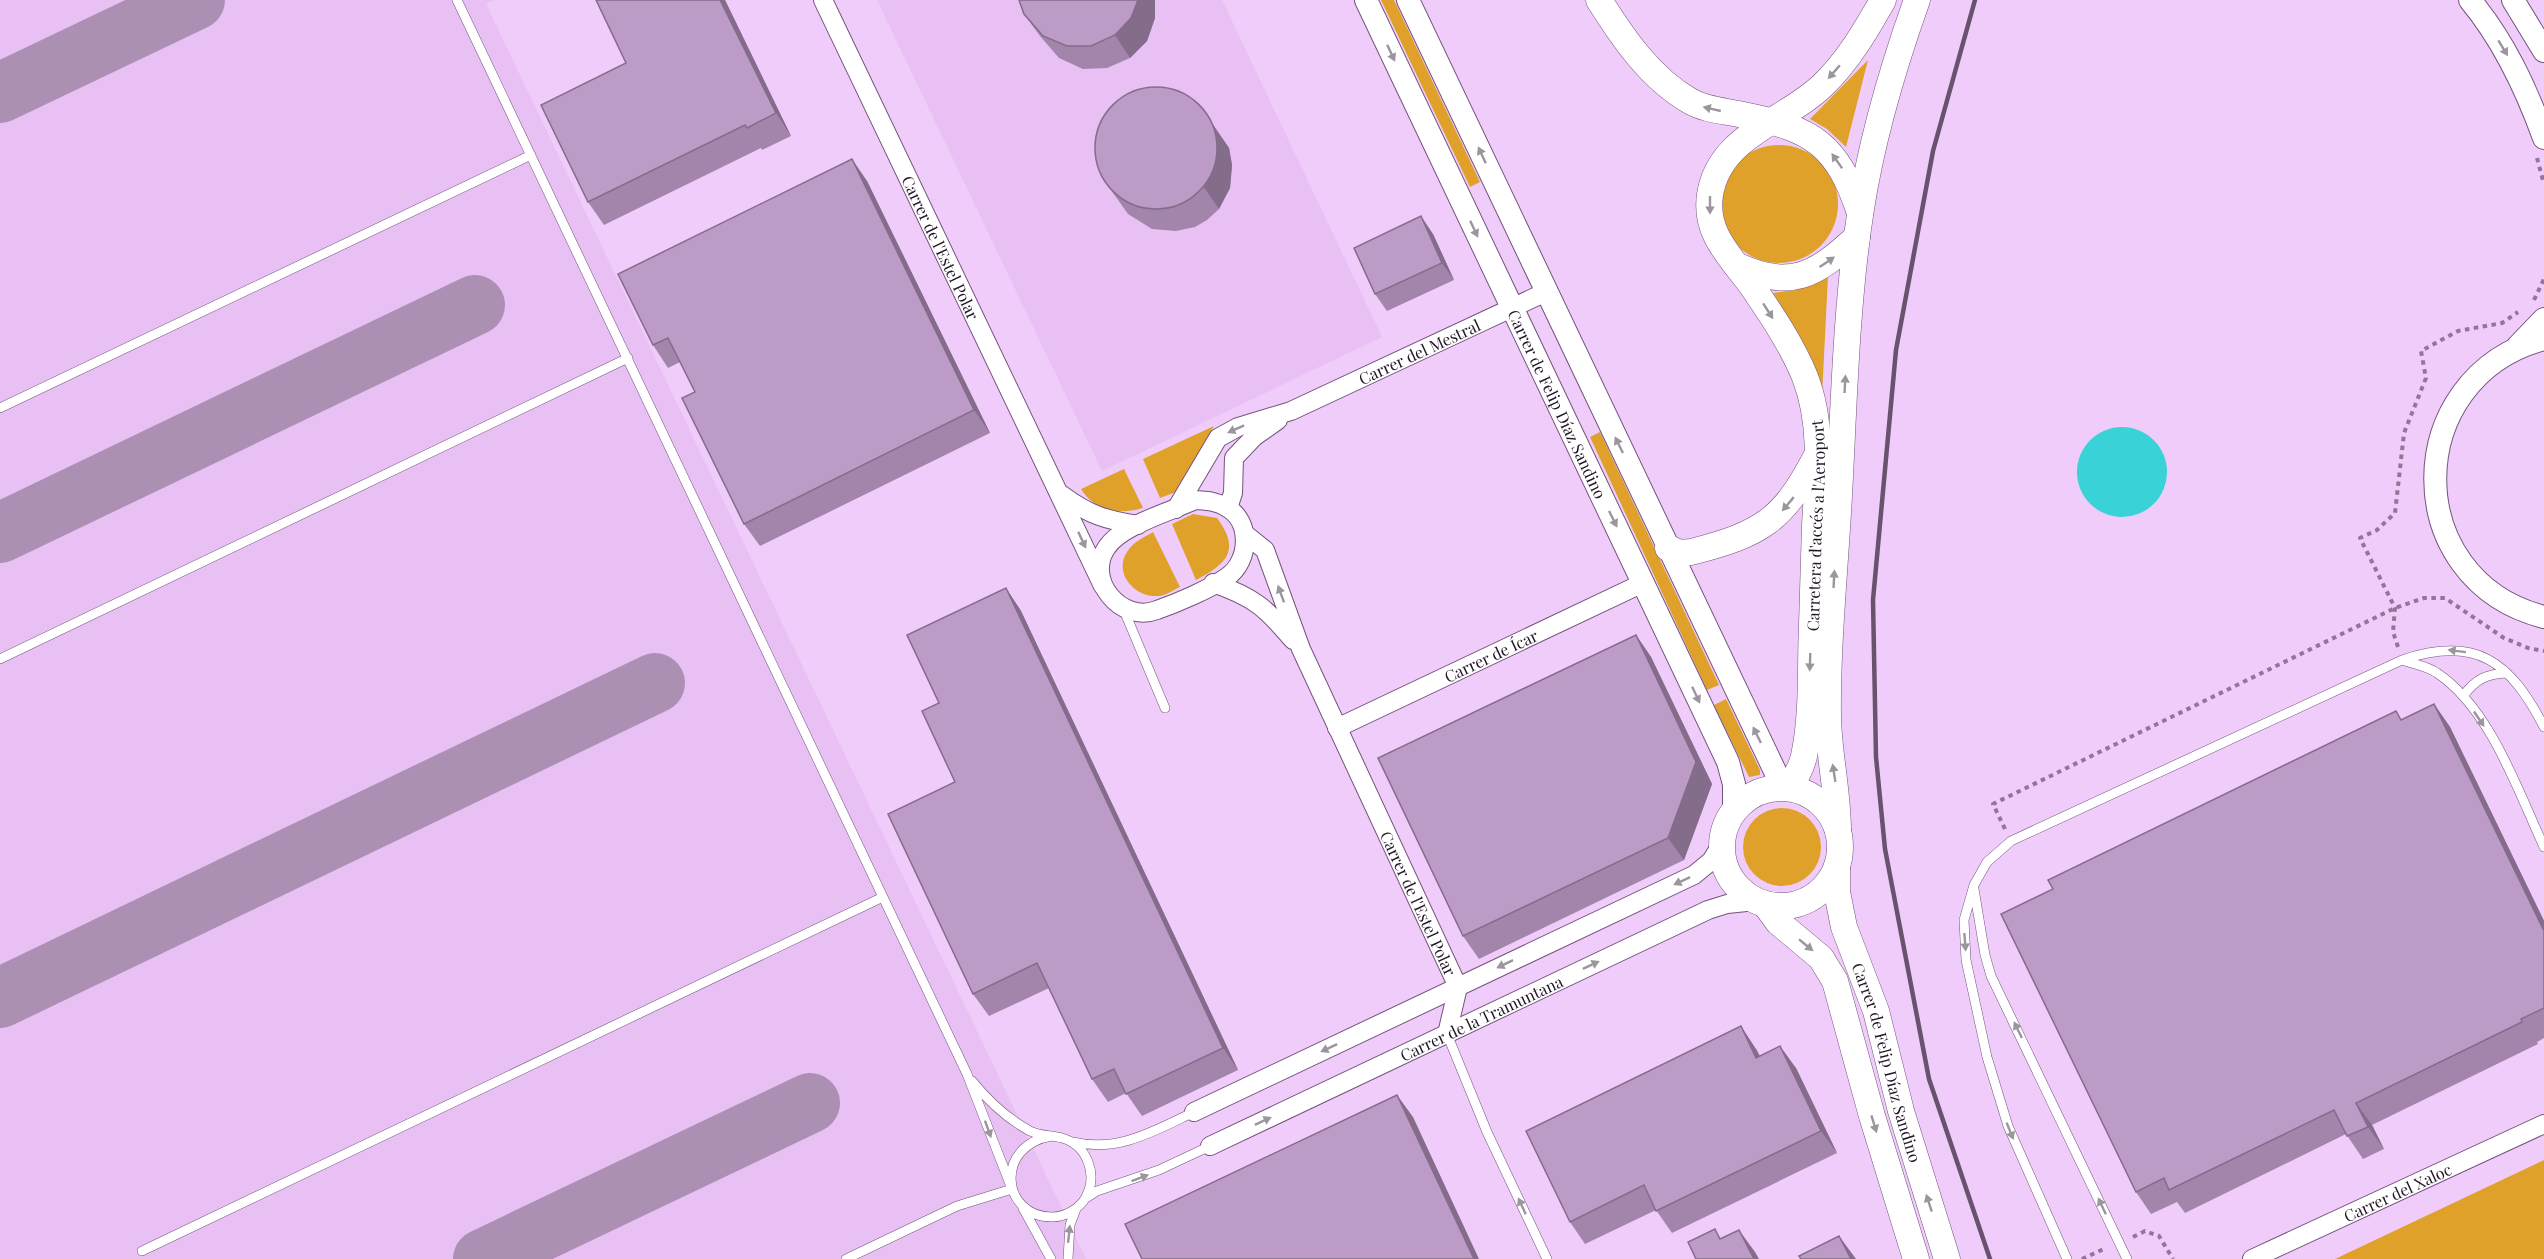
<svg xmlns="http://www.w3.org/2000/svg" width="2544" height="1259" font-family="'Playfair Display',serif">
<rect width="100%" height="100%" fill="#f0ccfa"/>
<path fill="#e8c0f4" d="M0 0H495L486 4 1086 1259H0Z
M877 0H1222L1382 337 1102 471Z"/>
<path fill="#e0a12a" d="M1381 0H1394L1480 182 1470 187Z
M1868 60 1846 147 1827 129 1810 119Z
M1720 204a59 59 0 1 1 118 0a59 59 0 1 1-118 0Z
M1828 276 1822 396 1805 349 1773 293 1795 290Z
M1214 426 1176 492 1160 498 1143 459Z
M1600 432 1719 685 1707 690 1590 437Z
M1124 469 1143 508C1118 515 1096 512 1081 489Z
M1193 514 1217 518C1241 550 1227 564 1196 580L1172 524Z
M1153 532 1180 587C1173 590 1165 596 1158 596 1135 598 1113 573 1127 552 1133 542 1143 538 1153 532Z
M1726 699 1760 770V775L1749 777 1714 705Z
M1743 847a39 39 0 1 1 78 0a39 39 0 1 1-78 0Z
M2544 1160V1259H2335Z"/>
<path fill="#38d2d7" d="M2077 472a45 45 0 1 1 90 0a45 45 0 1 1-90 0Z"/>
<g fill="none" stroke-linecap="round" stroke-linejoin="round">
<path stroke="#ac90b4" stroke-width="60" d="M0 93 195 0
M0 533 475 305
M0 998 655 683
M483 1259 810 1103"/>
<g stroke="#73547c" stroke-width="10">
<path id="service" d="M457 0 967 1074 1012 1189 957 1206 846 1259
M0 408 531 155
M1123 608 1165 708
M0 659 628 358
M2402 660C2413 664 2427 666 2437 673 2490 708 2518 791 2544 847
M2463 696C2476 679 2486 674 2507 673
M1974 889 1985 955 1991 976 2127 1259
M1447 1034 1487 1132 1547 1259
M972 1081C989 1102 1006 1118 1030 1131 1040 1136 1051 1135 1062 1138 1087 1145 1098 1174 1086 1197 1080 1208 1066 1217 1052 1217 1001 1217 994 1145 1052 1136
M1074 1142C1118 1153 1156 1130 1194 1112
M1086 1198 1097 1191 1159 1170 1210 1146
M1023 1208 1051 1259
M142 1251 883 897
M1068 1259 1070 1225 1076 1209
M2067 1259 2008 1126 1987 1057 1966 960 1964 920 1974 885 1987 862 2011 841 2402 660C2476 635 2510 661 2544 727"/>
</g>
<g stroke="#73547c" stroke-width="20">
<g id="minor">
<path id="s1" d="M823 0 1103 586"/>
<path d="M1062 495C1089 515 1106 520 1138 525"/>
<path d="M1195 500C1207 501 1216 501 1226 507 1252 521 1250 561 1227 577 1210 589 1177 603 1157 610 1121 624 1084 579 1107 547 1122 525 1170 512 1195 500Z"/>
<path d="M1228 508 1233 493 1234 458 1254 437 1278 420"/>
<path id="s2" d="M1176 509 1218 438 1238 427 1291 411 1546 292"/>
<path id="s3" d="M1245 534 1265 550 1301 649 1458 987 1447 1034"/>
<path d="M1213 583C1254 597 1266 608 1293 640"/>
<path id="s4" d="M1337 728 1643 583"/>
<path d="M1194 1112 1694 875 1711 861 1723 842"/>
<path id="s5" d="M1210 1146 1708 910 1727 904 1756 901"/>
<path id="s6" d="M2252 1259 2544 1124"/>
</g>
</g>
<g stroke="#73547c" stroke-width="24">
<g id="tertiary">
<path id="s7" d="M1366 0 1728 762 1734 784V811"/>
<path d="M1408 0 1783 788"/>
<path d="M2470 0C2504 41 2526 88 2544 138"/>
<path d="M2513 0 2544 51"/>
<path d="M2544 339C2400 377 2398 580 2544 617"/>
<path d="M2518 346 2544 319"/>
</g>
</g>
<g stroke="#73547c" stroke-width="27">
<g id="secondary">
<path d="M1599 0C1623 38 1650 78 1690 101 1705 110 1726 111 1743 115 1813 129 1837 144 1860 213"/>
<path d="M1736 265C1790 291 1816 275 1857 237"/>
<path d="M1668 548 1680 553 1691 552C1761 534 1783 521 1816 457"/>
<path id="s8" d="M1788 788C1796 778 1801 769 1804 756 1813 714 1810 668 1812 625 1813 592 1814 558 1815 525 1818 476 1823 423 1805 377 1792 345 1771 314 1752 286 1732 258 1704 234 1710 195 1719 135 1785 122 1823 85 1848 61 1866 30 1883 0"/>
<circle cx="1781" cy="847" r="59"/>
<path d="M1838 831C1838 793 1829 756 1828 718 1827 645 1835 570 1839 496 1844 402 1846 308 1860 215 1871 141 1892 70 1917 0"/>
<path id="s9" d="M1837 866V892L1844 927 1876 1011 1901 1111 1947 1259"/>
<path d="M1765 904 1778 922 1821 958 1835 981 1872 1116 1916 1259"/>
</g>
</g>
<path stroke="#907797" stroke-width="4" stroke-dasharray="4.5 4.5" stroke-linecap="butt" d="M2537 158 2544 184
M2534 300 2544 279
M2398 647 2393 632 2395 608 2360 538 2377 530 2395 513 2404 433 2426 378 2421 351 2458 331 2502 323 2518 312
M2005 829 1993 804 2395 608 2424 598H2445L2504 638 2528 648 2544 651
M2133 1237 2145 1231 2159 1236 2173 1259
M2082 1259 2106 1248"/>
<use href="#service" stroke="#fff" stroke-width="9"/>
<use href="#minor" stroke="#fff" stroke-width="18"/>
<use href="#tertiary" stroke="#fff" stroke-width="22"/>
<use href="#secondary" stroke="#fff" stroke-width="26"/>
<path stroke="#67536d" stroke-width="4.5" d="M1975 0 1933 151 1896 350 1873 600 1876 757 1885 849 1929 1079 1990 1259"/>
</g>
<path fill="#a385ab" d="M725 0 791 136 762 150 761 148 604 225 588 202Z
M1019 0H1155V18L1147 41 1130 58 1107 68 1083 69 1059 58 1040 36 1024 14Z
M1198 103 1229 148 1232 165 1230 188 1219 209 1207 220 1195 227 1176 231 1152 229 1128 214 1101 176Z
M867 181 990 433 760 546 744 524 695 392 680 362 668 368 653 345Z
M1433 234 1454 280 1387 311 1375 294Z
M1006 588 1021 611 1238 1070 1142 1116 1126 1093 1108 1102 1092 1079 1049 988 989 1016 973 994 955 782Z
M1636 635 1651 657 1712 784 1684 860 1479 959 1463 936Z
M2434 704 2450 727 2544 921V1038L2537 1042 2538 1044 2372 1125 2384 1149 2363 1159 2346 1134 2185 1213 2177 1202 2151 1214 2136 1192 2403 720Z
M1756 1049 1760 1056 1796 1068 1837 1153 1672 1233 1656 1210 1585 1244 1570 1222Z"/>
<path fill="#846c8b" d="M720 0H725L791 136 776 113Z
M1138 0H1155V18L1147 41 1130 58 1115 35Z
M1198 103 1229 148 1232 165 1230 188 1219 209 1203 186Z
M852 159 867 181 990 433 974 410Z
M1421 216 1433 234 1454 280 1442 263Z
M1006 588 1021 611 1238 1070 1223 1048Z
M1636 635 1651 657 1712 784 1684 860 1668 838Z
M2434 704 2450 727 2544 921V931Z
M1741 1026 1756 1049 1772 1080 1756 1058Z
M1780 1046 1796 1068 1837 1153 1821 1131Z
M1397 1095 1413 1117 1479 1259H1474Z
M2356 1103 2372 1125 2384 1149 2368 1127Z
M1739 1230 1755 1252 1759 1259H1754Z
M1839 1236 1856 1259H1851Z"/>
<path fill="#bd9bc7" stroke="#846c8b" stroke-width="1.5" d="M596 0H720L776 113 747 128 745 125 588 202 541 105 626 63Z
M1019 0H1138L1131 18 1115 35 1091 46H1067L1043 36 1024 14Z
M1095 148a61 61 0 1 1 122 0a61 61 0 1 1-122 0Z
M852 159 974 410 744 524 682 398 695 392 668 338 653 345 618 274Z
M1421 216 1442 263 1375 294 1354 248Z
M1006 588 1223 1048 1126 1094 1114 1069 1092 1079 1037 963 973 994 888 814 955 782 922 711 939 703 907 635Z
M1636 635 1696 762 1668 838 1463 936 1378 758Z
M2434 704 2544 931V1008L2521 1019 2522 1022 2356 1103 2368 1127 2347 1136 2334 1110 2169 1190 2164 1178 2136 1192 2001 914 2053 889 2048 880 2396 711 2401 720Z
M1741 1026 1756 1058 1780 1046 1821 1131 1656 1211 1644 1185 1570 1222 1526 1131Z
M1397 1095 1474 1259H1142L1125 1224Z
M1715 1229 1720 1239 1739 1230 1754 1259H1696L1688 1242Z
M1839 1236 1851 1259H1801L1799 1256Z"/>
<defs><path id="oneway-solid" d="M-6-.8H1V-3.2L6.5 0L1 3.2V.8H-6Z" transform="scale(1.5)"/></defs>
<g fill="#9b969d">
<use href="#oneway-solid" transform="translate(2503 48) rotate(59)"/>
<use href="#oneway-solid" transform="translate(1391 53) rotate(65)"/>
<use href="#oneway-solid" transform="translate(1834 72) rotate(131)"/>
<use href="#oneway-solid" transform="translate(1712 109) rotate(-167)"/>
<use href="#oneway-solid" transform="translate(1482 155) rotate(-115)"/>
<use href="#oneway-solid" transform="translate(1837 161) rotate(-125)"/>
<use href="#oneway-solid" transform="translate(1710 205) rotate(90)"/>
<use href="#oneway-solid" transform="translate(1474 229) rotate(65)"/>
<use href="#oneway-solid" transform="translate(1827 262) rotate(-34)"/>
<use href="#oneway-solid" transform="translate(1768 311) rotate(57)"/>
<use href="#oneway-solid" transform="translate(1845 384) rotate(-87)"/>
<use href="#oneway-solid" transform="translate(1236 429) rotate(156)"/>
<use href="#oneway-solid" transform="translate(1619 445) rotate(-116)"/>
<use href="#oneway-solid" transform="translate(1788 504) rotate(130)"/>
<use href="#oneway-solid" transform="translate(1613 519) rotate(64)"/>
<use href="#oneway-solid" transform="translate(1082 540) rotate(65)"/>
<use href="#oneway-solid" transform="translate(1834 579) rotate(-87)"/>
<use href="#oneway-solid" transform="translate(1281 594) rotate(-110)"/>
<use href="#oneway-solid" transform="translate(2457 651) rotate(-173)"/>
<use href="#oneway-solid" transform="translate(1810 662) rotate(92)"/>
<use href="#oneway-solid" transform="translate(1696 695) rotate(65)"/>
<use href="#oneway-solid" transform="translate(2479 719) rotate(56)"/>
<use href="#oneway-solid" transform="translate(1757 735) rotate(-116)"/>
<use href="#oneway-solid" transform="translate(1834 773) rotate(-99)"/>
<use href="#oneway-solid" transform="translate(1682 881) rotate(155)"/>
<use href="#oneway-solid" transform="translate(1965 942) rotate(86)"/>
<use href="#oneway-solid" transform="translate(1806 945) rotate(39)"/>
<use href="#oneway-solid" transform="translate(1505 964) rotate(154)"/>
<use href="#oneway-solid" transform="translate(1591 965) rotate(-25)"/>
<use href="#oneway-solid" transform="translate(2018 1030) rotate(-116)"/>
<use href="#oneway-solid" transform="translate(1329 1048) rotate(155)"/>
<use href="#oneway-solid" transform="translate(1263 1121) rotate(-25)"/>
<use href="#oneway-solid" transform="translate(1874 1124) rotate(73)"/>
<use href="#oneway-solid" transform="translate(988 1129) rotate(70)"/>
<use href="#oneway-solid" transform="translate(2010 1131) rotate(68)"/>
<use href="#oneway-solid" transform="translate(1140 1178) rotate(-21)"/>
<use href="#oneway-solid" transform="translate(1929 1203) rotate(-108)"/>
<use href="#oneway-solid" transform="translate(1522 1206) rotate(-115)"/>
<use href="#oneway-solid" transform="translate(2102 1206) rotate(-115)"/>
<use href="#oneway-solid" transform="translate(1069 1234) rotate(-84)"/>
</g>
<g text-anchor="middle" dominant-baseline="central" stroke-width="4.5" stroke-linejoin="round" paint-order="stroke">
<g font-size="16" fill="#211525" stroke="#f0ccfa">
<text stroke="none"><textPath href="#s1" startOffset="274">Carrer de l'Estel Polar</textPath></text>
<text stroke="none"><textPath href="#s2" startOffset="302">Carrer del Mestral</textPath></text>
<text stroke="none"><textPath href="#s7" startOffset="447">Carrer de Felip Díaz Sandino</textPath></text>
<text stroke="none"><textPath href="#s8" startOffset="267">Carretera d'accés a l'Aeroport</textPath></text>
<text stroke="none"><textPath href="#s4" startOffset="170">Carrer de Ícar</textPath></text>
<text stroke="none"><textPath href="#s3" startOffset="411">Carrer de l'Estel Polar</textPath></text>
<text stroke="none"><textPath href="#s5" startOffset="300">Carrer de la Tramuntana</textPath></text>
<text stroke="none"><textPath href="#s9" startOffset="204">Carrer de Felip Díaz Sandino</textPath></text>
<text stroke="none"><textPath href="#s6" startOffset="160">Carrer del Xaloc</textPath></text>
</g>
</g>
</svg>
